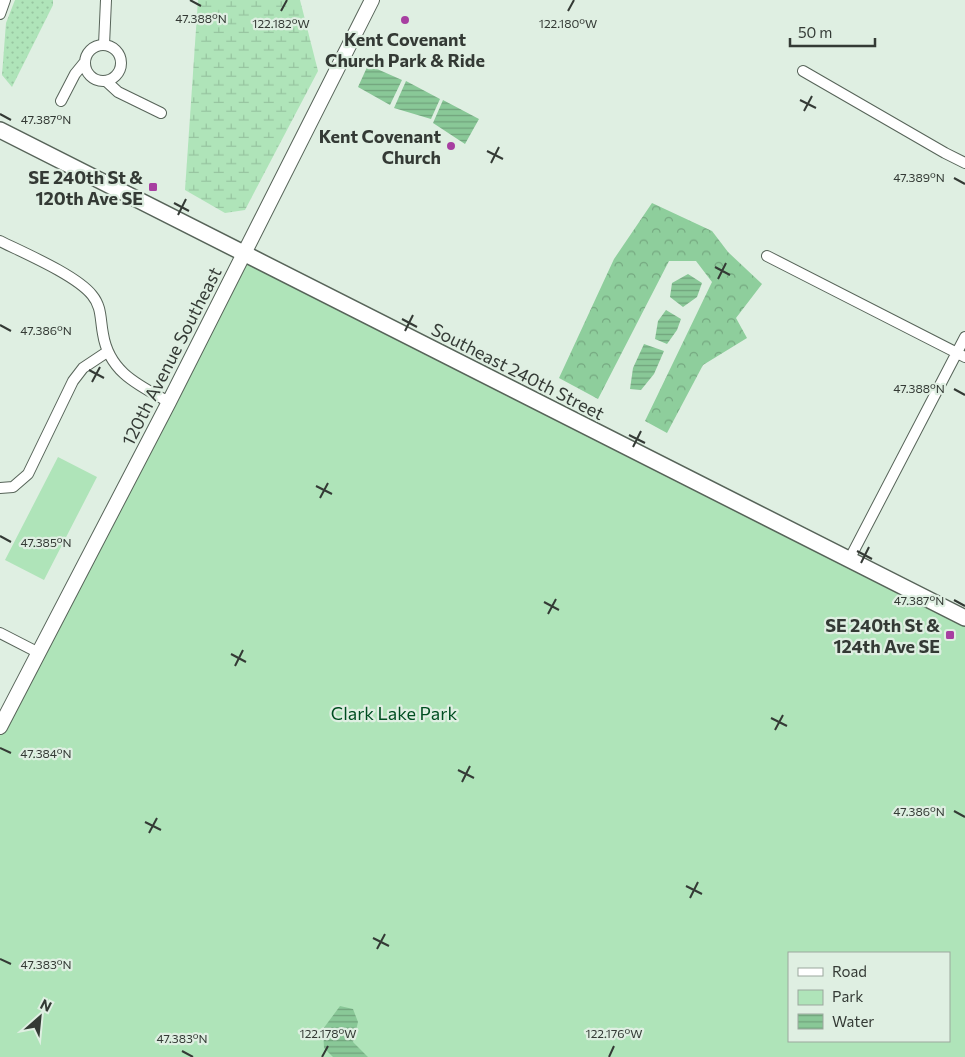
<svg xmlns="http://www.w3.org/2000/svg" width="965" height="1057" font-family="Commissioner,sans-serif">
<defs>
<pattern id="grass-dots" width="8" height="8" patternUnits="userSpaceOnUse" patternTransform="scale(1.25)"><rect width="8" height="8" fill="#afe4b9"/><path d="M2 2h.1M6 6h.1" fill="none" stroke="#97c4a0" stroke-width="1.8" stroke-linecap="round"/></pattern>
<pattern id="forest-crowns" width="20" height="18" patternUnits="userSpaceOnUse" patternTransform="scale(1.25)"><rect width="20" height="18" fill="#8ece9c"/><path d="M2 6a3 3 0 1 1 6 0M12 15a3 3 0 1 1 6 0" fill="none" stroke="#75a880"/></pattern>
<pattern id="wetland-marsh" width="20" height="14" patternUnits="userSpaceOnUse" patternTransform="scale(1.25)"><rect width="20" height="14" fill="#afe4b9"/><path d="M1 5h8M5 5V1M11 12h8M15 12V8" fill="none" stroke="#97c4a0"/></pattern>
<pattern id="water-rules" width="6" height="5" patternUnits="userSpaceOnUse" patternTransform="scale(1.25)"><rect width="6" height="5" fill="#89c897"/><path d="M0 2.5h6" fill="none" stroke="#71a37c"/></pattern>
</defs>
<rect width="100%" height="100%" fill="#dfefe2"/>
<path fill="url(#grass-dots)" d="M15 0H53V5L12 87 2 75 6 23Z"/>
<path fill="url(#forest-crowns)" d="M652 203 712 231 728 252 762 284 736 318 747 338 703 365 667 433 645 421 712 282 696 261H669L598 399 559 378 614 259Z"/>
<path fill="url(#wetland-marsh)" d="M198 0H300L318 71 245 210 225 213 185 190Z"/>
<path fill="#afe4b9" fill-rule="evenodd" d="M244 253 965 618V1057H0V727ZM789 953H949V1041H789Z
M58 457 97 477 44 580 5 560Z"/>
<path fill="url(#water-rules)" d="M368 65 402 80 390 105 358 87Z
M406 81 440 99 431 119 394 108Z
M443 100 479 119 465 144 433 123Z
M688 274 702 283 697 297 683 307 670 297 672 283Z
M666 310 681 319 677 330 667 344 655 339 658 321Z
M644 344 664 351 654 374 641 390 630 389 633 368Z
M340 1006 353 1009 358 1022 353 1042 368 1057H333L324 1048 323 1029Z"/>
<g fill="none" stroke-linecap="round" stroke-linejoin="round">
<g stroke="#576459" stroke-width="12">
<path id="minor" d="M0 14 5 0
M85 63a18 18 0 1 1 36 0a18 18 0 1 1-36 0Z
M104 45 106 0
M803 71 945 153 965 163
M106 81 118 92 161 113
M61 101 75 74 84 63
M0 241C24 253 76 275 92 295 102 307 100 319 103 334 109 372 138 385 169 402
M767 256 965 357
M0 488 13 487 28 474 73 381 83 368 107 352
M849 560 965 337
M0 633 39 653"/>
</g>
<g stroke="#576459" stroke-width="16">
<path id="tertiary" d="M0 727 169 402 372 0"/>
</g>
<g stroke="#576459" stroke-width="18">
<path id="secondary" d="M0 130 965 618"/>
</g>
<use href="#minor" stroke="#fff" stroke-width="10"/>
<use href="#tertiary" stroke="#fff" stroke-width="14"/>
<use href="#secondary" stroke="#fff" stroke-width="15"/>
</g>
<path fill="none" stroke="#343a35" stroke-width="2" d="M190 0 201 6M281 11 287 0M568 11 574 0M800 100 816 108M804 111 812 96M0 114 11 120M487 151 503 159M491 163 499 147M954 178 965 184M174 203 189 211M178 215 186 199M715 267 730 275M718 279 726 263M402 319 417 327M0 325 11 331M405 331 413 315M89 370 104 378M92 382 100 367M954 389 965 395M629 435 645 443M633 447 641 431M316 486 332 494M320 498 328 483M0 536 11 542M857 551 872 559M861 563 869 547M954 600 965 606M544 602 559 610M548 614 556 599M231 654 246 662M235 666 243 650M771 718 787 726M775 730 783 715M0 748 11 753M458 770 474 778M462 782 470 766M954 811 965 817M145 822 161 830M149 833 157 818M686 886 702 894M690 898 698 882M373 938 389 946M377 949 385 934M0 959 11 964M182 1051 193 1057M322 1057 328 1046M609 1057 614 1046"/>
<g fill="#a73fa1" stroke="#dfefe2" stroke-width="2">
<circle cx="405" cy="20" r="5"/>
<circle cx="451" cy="146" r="5"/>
<rect x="148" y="182" width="10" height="10" rx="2.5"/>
<rect x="945" y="630" width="10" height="10" rx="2.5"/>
</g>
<g text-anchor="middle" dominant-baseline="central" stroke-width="4.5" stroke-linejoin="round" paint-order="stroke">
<g font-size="18" font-weight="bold" fill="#343a35" stroke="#dfefe2" text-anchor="end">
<text x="405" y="39" text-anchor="middle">Kent Covenant<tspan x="405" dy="21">Church Park &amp; Ride</tspan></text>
<text x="441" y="136">Kent Covenant<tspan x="441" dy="21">Church</tspan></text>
<text x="143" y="177">SE 240th St &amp;<tspan x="143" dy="21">120th Ave SE</tspan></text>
<text x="940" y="625">SE 240th St &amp;<tspan x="940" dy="21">124th Ave SE</tspan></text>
</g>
<g font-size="18" fill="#343a35" stroke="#dfefe2">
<text transform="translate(171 356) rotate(-63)">120th Avenue Southeast</text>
<text transform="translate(518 371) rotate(27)">Southeast 240th Street</text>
</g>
<g font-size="18" fill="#004e21" stroke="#dfefe2">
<text x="394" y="713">Clark Lake Park</text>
</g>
</g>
<g font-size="12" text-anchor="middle" fill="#343a35" stroke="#dfefe2" stroke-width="4.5" stroke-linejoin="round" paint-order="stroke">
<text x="201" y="23">47.388°N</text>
<text x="281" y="28">122.182°W</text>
<text x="568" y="28">122.180°W</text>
<text x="46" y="124">47.387°N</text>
<text x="919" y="182">47.389°N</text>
<text x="46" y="335">47.386°N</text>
<text x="919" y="393">47.388°N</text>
<text x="46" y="547">47.385°N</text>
<text x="919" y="605">47.387°N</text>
<text x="46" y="758">47.384°N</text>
<text x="919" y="816">47.386°N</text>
<text x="46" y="969">47.383°N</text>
<text x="328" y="1038">122.178°W</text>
<text x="614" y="1038">122.176°W</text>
<text x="182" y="1043">47.383°N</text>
</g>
<rect x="788" y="952" width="162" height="90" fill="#dfefe2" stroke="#9ba79d"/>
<rect x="798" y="968" width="25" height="8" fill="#ffffff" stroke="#9ba79d"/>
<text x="832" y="977" font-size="15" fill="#343a35">Road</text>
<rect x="798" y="990" width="25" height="15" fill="#afe4b9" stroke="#9ba79d"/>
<text x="832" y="1002" font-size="15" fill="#343a35">Park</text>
<rect x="798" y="1014" width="25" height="15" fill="url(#water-rules)" stroke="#9ba79d"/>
<text x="832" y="1027" font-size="15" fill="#343a35">Water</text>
<g transform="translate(40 1017) rotate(27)" stroke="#dfefe2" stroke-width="4" paint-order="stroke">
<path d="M0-4L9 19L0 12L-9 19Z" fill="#343a35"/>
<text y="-8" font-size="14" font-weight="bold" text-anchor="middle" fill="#343a35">N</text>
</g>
<path d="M790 38v8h85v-8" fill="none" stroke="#343a35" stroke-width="2.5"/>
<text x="798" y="38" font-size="15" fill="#343a35" stroke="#dfefe2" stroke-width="4" paint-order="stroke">50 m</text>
</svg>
